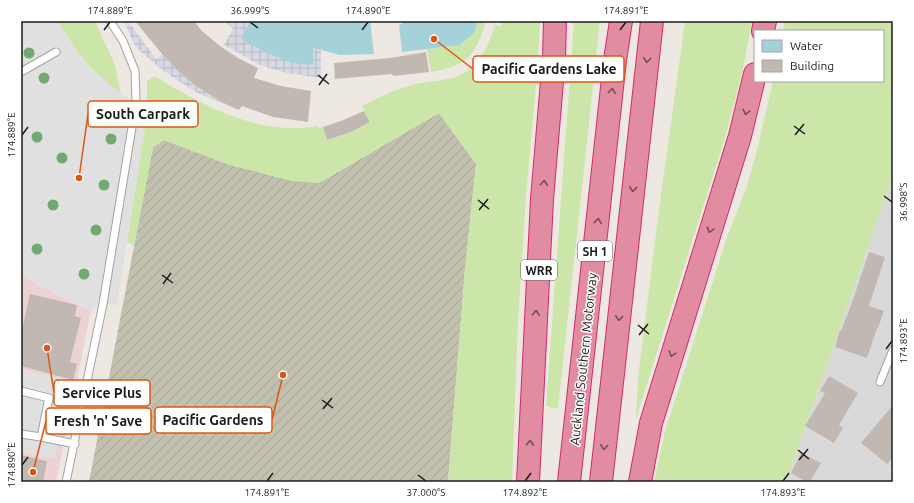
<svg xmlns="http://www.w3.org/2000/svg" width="914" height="503" font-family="Ubuntu,sans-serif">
<defs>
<pattern id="construction-furrows" width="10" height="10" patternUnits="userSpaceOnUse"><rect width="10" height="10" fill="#c1c0ae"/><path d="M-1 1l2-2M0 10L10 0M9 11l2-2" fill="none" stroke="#a5a495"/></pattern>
<pattern id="plaza-grid" width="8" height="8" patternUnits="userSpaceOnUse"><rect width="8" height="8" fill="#d7d8e3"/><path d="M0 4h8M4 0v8" fill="none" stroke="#b8b9c2"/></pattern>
</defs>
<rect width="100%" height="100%" fill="#ede9e2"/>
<path fill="#dad9d9" d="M892 179 893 180V465L889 470 893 473V482H786Z"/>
<path fill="#eed2d3" d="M21 274 40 286 84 308 91 310 56 482H21Z"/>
<path fill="url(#construction-furrows)" d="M439 113 476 164 465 269 448 482H89L153 147 164 140 230 165 319 183Z"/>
<path fill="#cce6aa" d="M57 21H95L115 65 121 94C92 73 76 52 57 21Z
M478 21H486C475 57 468 65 431 72L427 49 460 45 474 33Z
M503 21H540L537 75 526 196 518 321 512 482H448L465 269 476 164 439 113 319 183 291 181 230 165 164 140 153 147 134 246 127 242 147 114V81L152 77H156C206 107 258 136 318 126V128L323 127 327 140 351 132 370 122 362 106C379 97 398 88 416 84 429 81 443 81 456 77 478 69 489 45 495 25L501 26Z
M574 21H600L558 409 546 406Z
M685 21H752L742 74 725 138 636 419 638 377 658 217Z
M785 21H893V176L786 482H654L665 431 727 237 747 186 758 146 773 81H883V31H783Z"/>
<path fill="#e0e0e0" d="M21 21H57L83 60 113 88 136 103 147 114 117 305 103 304 91 310 84 308 40 286 21 274Z
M21 369 73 381 54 459 21 452Z"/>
<path fill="url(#plaza-grid)" d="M124 21H128L156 59 162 54 179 72 199 88 239 110 200 94 178 81 160 68 139 50 134 44Z
M224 21H250L313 64V48L321 51V78L287 73 262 66 224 45 233 29Z"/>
<path fill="#a4d1da" d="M250 21H370L374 54 340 55 313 48V65L292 63 267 53 241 39Z
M408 21H478L474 33 460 45 402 52 399 25Z"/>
<path fill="#c2b8b2" d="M135 21H194L202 31 220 46 238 58 258 68 254 78 281 86 311 91 308 122 273 117 242 106 239 110 224 103 199 88 179 72 162 54Z
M426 52 429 72 393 76 392 74 335 79 334 63 390 58Z
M364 111 370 122 351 132 327 140 323 127 341 121Z
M869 252 885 257 869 306 884 311 878 328H877L867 358 835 347 840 330 841 331 853 300Z
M30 294 77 305 75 316 81 318 70 362 77 364 73 380 21 366V334Z
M829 376 858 393 839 425 843 428 834 443 805 426 825 393 820 391Z
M893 405V457L887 464 861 443Z
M801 453 821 463 810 482H807L791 473Z
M21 455 47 461 43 482H21Z"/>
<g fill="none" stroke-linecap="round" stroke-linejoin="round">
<g stroke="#a3a3a3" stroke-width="9">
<path id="lane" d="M21 72 56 52
M880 382 893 350
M21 391 49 398 41 437 21 434
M41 437 75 444
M66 482 103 304 136 103 135 71 123 41 110 21"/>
</g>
<g stroke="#d02a6f" stroke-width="24">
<path id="highway" d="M763 31 765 21
M528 482 542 199 554 58 555 21
M569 482 615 60 621 21
M601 482 652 21
M640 482 651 423 740 136 755 74"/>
</g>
<use href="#lane" stroke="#fff" stroke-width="7"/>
<use href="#highway" stroke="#e28ca2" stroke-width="22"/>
</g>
<g fill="#73a96f">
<circle cx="29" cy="53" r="5.5"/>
<circle cx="44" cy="78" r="5.5"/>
<circle cx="37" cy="137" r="5.5"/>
<circle cx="111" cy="139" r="5.5"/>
<circle cx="62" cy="158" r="5.5"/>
<circle cx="104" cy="185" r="5.5"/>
<circle cx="53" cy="205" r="5.5"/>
<circle cx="96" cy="230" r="5.5"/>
<circle cx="37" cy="249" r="5.5"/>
<circle cx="84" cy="274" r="5.5"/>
</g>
<defs><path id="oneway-chevron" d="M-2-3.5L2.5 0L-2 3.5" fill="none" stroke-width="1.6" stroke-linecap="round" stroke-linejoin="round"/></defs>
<g stroke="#754e58">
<use href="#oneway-chevron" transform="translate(647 60) rotate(96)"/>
<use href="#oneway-chevron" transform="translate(612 91) rotate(-84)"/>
<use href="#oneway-chevron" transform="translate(746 112) rotate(104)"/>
<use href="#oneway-chevron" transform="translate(544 183) rotate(-85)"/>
<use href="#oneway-chevron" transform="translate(633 189) rotate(96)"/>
<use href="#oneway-chevron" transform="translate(598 221) rotate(-84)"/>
<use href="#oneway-chevron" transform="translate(710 230) rotate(108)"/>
<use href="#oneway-chevron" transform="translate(536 313) rotate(-87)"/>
<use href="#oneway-chevron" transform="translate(619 318) rotate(96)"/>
<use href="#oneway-chevron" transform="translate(672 354) rotate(107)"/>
<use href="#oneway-chevron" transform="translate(530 443) rotate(-87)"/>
<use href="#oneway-chevron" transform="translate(604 447) rotate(96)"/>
</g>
<path fill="none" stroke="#1c1c1c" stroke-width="1.5" d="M250 22 258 28M104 30 110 22M362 30 368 22M620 30 626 22M318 75 329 84M319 85 327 74M794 126 805 134M22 135 28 127M795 135 804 124M884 196 892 202M478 200 489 209M479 210 488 199M162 275 173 283M163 284 171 273M638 325 649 334M639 335 648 324M886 349 892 341M322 400 333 408M323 409 332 398M798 450 809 459M799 460 808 449M22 465 28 457M418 475 426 481M267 481 273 473M525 481 531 473M783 481 789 473"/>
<g text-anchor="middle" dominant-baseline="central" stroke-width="3" stroke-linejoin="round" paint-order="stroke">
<g fill="#fff" stroke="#606060" stroke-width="1">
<rect x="578" y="241" width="34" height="20" rx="3"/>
<rect x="521" y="260" width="36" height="20" rx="3"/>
</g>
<g font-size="12" font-weight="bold" fill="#1c1c1c">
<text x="595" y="251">SH 1</text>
<text x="539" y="270">WRR</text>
</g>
<g font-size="13" fill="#1c1c1c" stroke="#fff">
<text transform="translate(583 359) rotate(-84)">Auckland Southern Motorway</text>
</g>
</g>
<path fill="none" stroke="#de560d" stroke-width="1.5" d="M434 39L473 69M79 178L88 114M47 348L54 393M283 375L272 420M33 472L46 421"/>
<g fill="#de560d" stroke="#fff" stroke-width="1.5">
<circle cx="434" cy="39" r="4"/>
<circle cx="79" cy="178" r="4"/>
<circle cx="47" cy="348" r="4"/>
<circle cx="283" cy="375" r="4"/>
<circle cx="33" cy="472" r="4"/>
</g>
<g fill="#fff" stroke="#de560d" stroke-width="1.5">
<rect x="473" y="56" width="151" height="26" rx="4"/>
<rect x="88" y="101" width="110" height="26" rx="4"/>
<rect x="54" y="380" width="96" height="26" rx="4"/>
<rect x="155" y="407" width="117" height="26" rx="4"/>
<rect x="46" y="408" width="105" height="26" rx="4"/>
</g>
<g font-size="14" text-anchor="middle" font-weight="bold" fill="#1c1c1c">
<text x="549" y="74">Pacific Gardens Lake</text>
<text x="143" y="119">South Carpark</text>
<text x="102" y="398">Service Plus</text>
<text x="213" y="425">Pacific Gardens</text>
<text x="98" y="426">Fresh 'n' Save</text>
</g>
<rect width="914" height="503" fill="none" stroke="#ffffff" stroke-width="44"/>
<rect x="754" y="30" width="130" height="52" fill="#ffffff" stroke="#a4a4a4"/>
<rect x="762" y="40" width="20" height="12" fill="#a4d1da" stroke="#a4a4a4"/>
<text x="790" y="50" font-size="12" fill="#1c1c1c">Water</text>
<rect x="762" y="60" width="20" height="12" fill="#c2b8b2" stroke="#a4a4a4"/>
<text x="790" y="70" font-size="12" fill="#1c1c1c">Building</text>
<rect x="22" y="22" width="870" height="459" fill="none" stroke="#1c1c1c" stroke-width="1.5"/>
<g font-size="10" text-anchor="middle" fill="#1c1c1c">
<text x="110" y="14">174.889°E</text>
<text x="250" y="14">36.999°S</text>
<text x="368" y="14">174.890°E</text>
<text x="626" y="14">174.891°E</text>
<text transform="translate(11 135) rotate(-90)" y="4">174.889°E</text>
<text transform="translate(903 202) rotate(-90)" y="4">36.998°S</text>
<text transform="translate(903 341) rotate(-90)" y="4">174.893°E</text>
<text transform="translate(11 465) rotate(-90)" y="4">174.890°E</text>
<text x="267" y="496">174.891°E</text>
<text x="426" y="496">37.000°S</text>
<text x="525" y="496">174.892°E</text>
<text x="783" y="496">174.893°E</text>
</g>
</svg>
